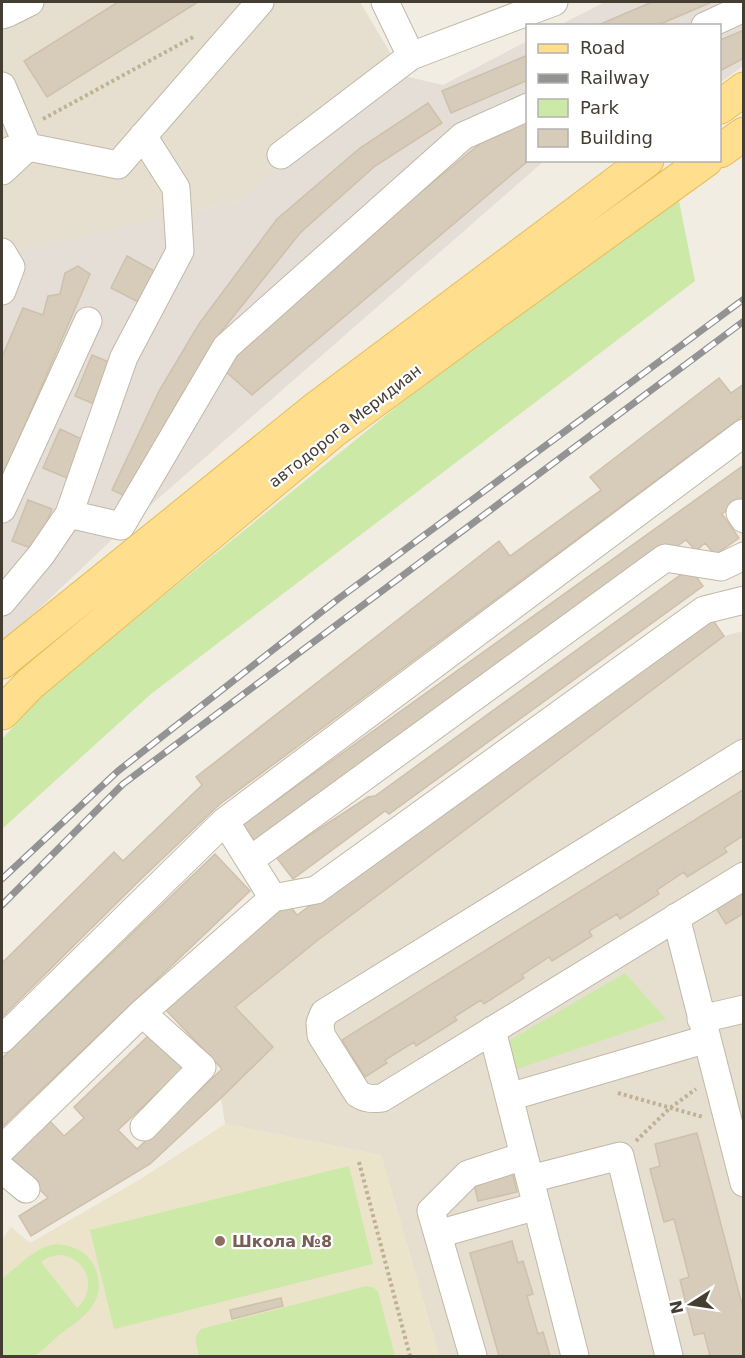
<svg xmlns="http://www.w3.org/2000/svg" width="745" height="1358" font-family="'DejaVu Sans',sans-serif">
<rect width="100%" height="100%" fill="#f2ede2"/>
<path fill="#e6dfd0" d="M2 2H360L404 76 359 99 238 201 19 251 2 278Z
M743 631V1356H439L381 1155 225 1124 221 1098 272 1047 235 1007 318 940 724 636Z"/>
<path fill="#e4ded7" d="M605 2H743V66L720 83V26H558Z
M527 41 528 160 544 161 121 531 2 644V278L18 251 238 201 359 99 404 76 443 85Z"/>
<path fill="#ece3cb" d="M225 1124 381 1155 439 1356H2V1239L11 1227 30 1243 139 1180Z"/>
<path fill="#cce9a8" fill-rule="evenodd" d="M677 191 695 281 151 694 2 829V739L46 691 427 382Z
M625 973 666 1019 514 1070 505 1043Z
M349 1166 373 1264 114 1329 90 1230Z
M55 1244C70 1245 83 1249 91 1261 95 1266 97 1272 98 1278 104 1306 78 1321 59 1335 51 1342 43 1351 34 1356 27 1358 9 1357 2 1356V1279C18 1266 34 1248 55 1244ZM59 1255C88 1257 98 1289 77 1308L41 1262 49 1257Z
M366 1286 374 1288 378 1292 395 1356H199L196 1342V1336L201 1329Z"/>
<path fill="#d7cbba" stroke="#cfc0aa" stroke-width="1.5" d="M118 2H198L47 97 24 61Z
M652 2H712L656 26H596Z
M744 30V58L720 71V40Z
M528 55V80L451 113 442 91Z
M428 103 442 123 375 166 300 233 220 333 177 403 129 498 112 490 159 391 199 324 277 219 360 148Z
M528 115V160H529L252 395 223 369 252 329 486 139Z
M127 256 158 273 142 304 111 288Z
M78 266 90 274 2 478V357L23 308 43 315 48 296 60 294 65 273Z
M92 355 116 365 99 406 75 396Z
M719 378 731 393 744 384V415L220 804 141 879 2 1017V963L114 852 123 861 202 785 196 777 499 541 510 556 601 490 590 477Z
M60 429 84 440 67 478 43 468Z
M744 465V498L743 497 722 514 739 538 715 555 705 543 696 551 686 540 255 843 242 825Z
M28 500 52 509 36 550 12 541Z
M690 568 703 586 389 814 385 811 293 879 276 857 368 797 375 796Z
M710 616 724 636 318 940 235 1007 273 1047 221 1098 150 1164 31 1236 19 1216 48 1198 8 1157 47 1118 64 1136 84 1118 74 1107 150 1034 183 1069 118 1130 137 1149 222 1069 164 1008 287 902 297 915Z
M744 789V835L724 848 727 852 687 877 684 872 657 890 659 894 620 919 617 914 589 931 592 936 552 961 549 957 522 975 524 978 484 1004 481 1000 454 1017 457 1020 416 1046 414 1042 385 1060 387 1063 365 1077 342 1040Z
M215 854 250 891 2 1127V1058Z
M744 891V913L726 924 716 908Z
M697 1133 744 1312V1356H710L704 1333 694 1335 680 1280 689 1277 674 1219 664 1222 650 1169 660 1166 655 1144Z
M512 1171 517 1192 478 1201 473 1180Z
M512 1241 518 1263 523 1261 533 1294 527 1296 538 1334 543 1332 550 1356H499L470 1253Z
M281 1298 283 1306 232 1319 230 1310Z"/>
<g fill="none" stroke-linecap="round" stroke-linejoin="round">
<g stroke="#c1b8a7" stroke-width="29">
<path id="minor" d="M385 2 411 56
M2 15 8 13 30 2
M705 26 744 8
M2 86 28 147 11 150
M281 155 411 56 554 2
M2 171 28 147 118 165 260 2
M2 252 11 267 2 291
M2 509 88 321
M740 513 744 519
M69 514 121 526 226 347 463 136 528 107
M2 602 41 555 69 514 124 357 180 251 176 188 143 136
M744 753 324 1013 320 1023 321 1035 358 1094C366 1099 372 1099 382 1098L744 876
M225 821 273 898
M250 860 665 558 721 567 744 556
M676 917 744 1183
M142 1013 202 1067 144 1127
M701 1019 744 1009
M492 1030 575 1356
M2 1039 225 821 744 433
M509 1097 707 1039
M2 1149 142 1013 273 898 316 890 704 610 744 600
M2 1169 26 1189
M530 1179 620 1156 669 1356
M438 1234 537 1206
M473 1356 431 1211 468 1174 524 1156"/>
</g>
<g stroke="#e9bd59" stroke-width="35">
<path id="major" d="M720 107 744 89
M720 151 744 134
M2 662 314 410 647 160
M2 713 30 684 332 432 497 311 706 160"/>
</g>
<path stroke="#c0b195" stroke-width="4" stroke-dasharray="3 3" stroke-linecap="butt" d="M43 119 195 36
M618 1093 703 1117
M636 1141 670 1108 696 1089
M359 1162 410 1356"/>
<use href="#minor" stroke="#fff" stroke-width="27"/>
<use href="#major" stroke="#ffde8e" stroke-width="33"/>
<g stroke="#939393" stroke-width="7">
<path id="rail" d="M2 879 118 771 338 599 744 299
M2 905 123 784 744 321"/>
</g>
<use href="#rail" stroke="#fff" stroke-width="4.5" stroke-dasharray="14" stroke-linecap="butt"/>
</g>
<circle fill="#8d6e63" stroke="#fff" stroke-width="2" cx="220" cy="1241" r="6"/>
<g text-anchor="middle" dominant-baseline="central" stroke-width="4.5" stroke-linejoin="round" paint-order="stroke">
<g font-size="16" fill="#443d32" stroke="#fff">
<text transform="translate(345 426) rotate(-38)">автодорога Меридиан</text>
</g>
<g font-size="16" font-weight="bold" fill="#785e54" stroke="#fff" text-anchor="start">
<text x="232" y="1241">Школа №8</text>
</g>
</g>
<rect width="745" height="1358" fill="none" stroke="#443d32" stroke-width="6"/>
<rect x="526" y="24" width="195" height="138" fill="#ffffff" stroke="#b4b1ad" stroke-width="1.5"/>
<rect x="538" y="44" width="30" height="9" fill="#ffde8e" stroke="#b4b1ad" stroke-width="1.5"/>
<text x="580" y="54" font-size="18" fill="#443d32">Road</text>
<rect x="538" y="74" width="30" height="9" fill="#939393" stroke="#b4b1ad" stroke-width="1.5"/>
<text x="580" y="84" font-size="18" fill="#443d32">Railway</text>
<rect x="538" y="99" width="30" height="18" fill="#cce9a8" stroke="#b4b1ad" stroke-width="1.5"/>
<text x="580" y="114" font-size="18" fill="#443d32">Park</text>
<rect x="538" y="129" width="30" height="18" fill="#d7cbba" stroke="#b4b1ad" stroke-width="1.5"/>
<text x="580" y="144" font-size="18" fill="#443d32">Building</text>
<g transform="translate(691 1304) rotate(258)" stroke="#ffffff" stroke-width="4.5" paint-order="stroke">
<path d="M0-4.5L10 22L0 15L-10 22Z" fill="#443d32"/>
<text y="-9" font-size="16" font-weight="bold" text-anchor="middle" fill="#443d32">N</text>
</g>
</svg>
